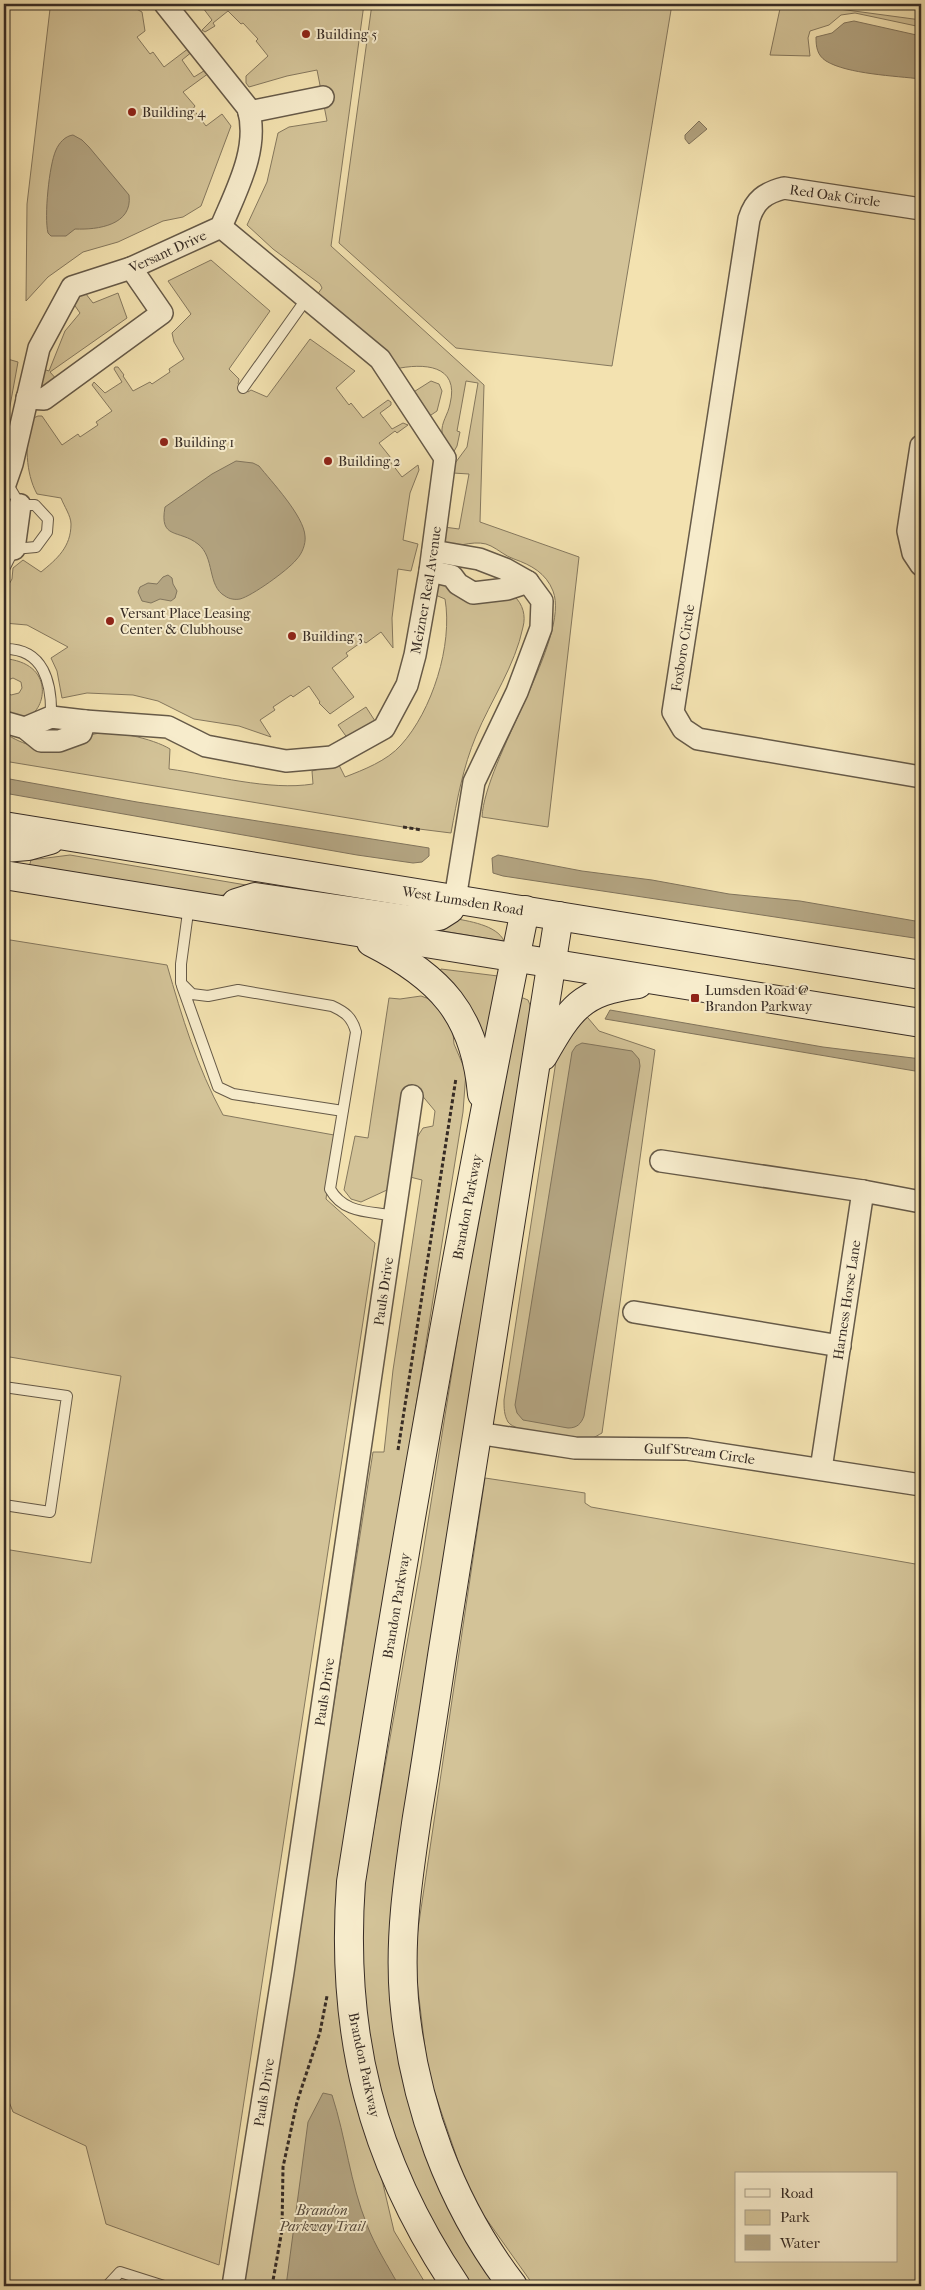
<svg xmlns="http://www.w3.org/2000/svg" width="925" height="2290" font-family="'IM FELL French Canon',serif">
<rect width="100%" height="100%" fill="#f3e2b0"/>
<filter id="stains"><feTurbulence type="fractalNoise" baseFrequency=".004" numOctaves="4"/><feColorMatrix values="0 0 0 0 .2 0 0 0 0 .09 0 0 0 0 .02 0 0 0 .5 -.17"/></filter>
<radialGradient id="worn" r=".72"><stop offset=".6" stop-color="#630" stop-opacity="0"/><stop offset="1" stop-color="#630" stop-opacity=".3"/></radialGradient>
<path fill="#d3c398" stroke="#85785e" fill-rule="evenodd" d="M79 4H127L142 12 145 31 137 37 150 54 153 52 164 67 189 48 193 51 182 60 194 77 207 69 209 73 183 92 195 106 193 109 206 126 222 114 231 126 201 206 183 217 163 221 118 242 83 252 48 277 26 301 27 204 50 9H59Z
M200 4H364L331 246 484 385 480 522 579 557 548 827 482 817C485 760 571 637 553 591 546 573 531 565 514 559 505 556 499 550 491 546 478 539 460 546 446 548L441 540 444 527 459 529 469 474 453 473V466L467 447 478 383 466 381 457 431 460 432 457 446 452 455C449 448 443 440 442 433 441 422 448 415 450 404 460 364 423 363 395 369L314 299 322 288 320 284 273 249 247 225 267 182 278 133 289 127 327 121 317 70 287 76 249 87 246 83V76L268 56 256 41 258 39 243 23 241 24 228 11 213 23 215 26 205 32 202 30 212 20Z
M372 4H672L612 366 456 348 339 243Z
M781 4H802L921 20V27L855 13 841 15 829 25 810 31 808 38 810 56 770 55Z
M211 260 270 311 229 369 239 379 238 384 248 392 251 390 267 397 310 339 355 371 336 388 349 405 351 403 363 418 388 400 391 402V405L380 413 392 429 403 423 408 425 397 433 395 431 379 443 391 458 389 460 402 477 418 465 419 470 410 493 403 540 418 544 411 571 398 569 392 618 393 648 381 632 366 643 363 641 346 653 348 656 332 668 354 697 330 714 319 703 320 702 309 686 293 697 291 695 273 707 275 710 260 720 271 737 239 726 194 719 158 701 133 695 87 693 62 698 57 671 51 658 68 647 27 625 4 623V593L12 579 13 568 23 560 41 572C57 559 71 547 71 524 71 516 64 506 61 498L37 494C25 472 26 444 29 420L38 416H42L62 445 78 434 80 437 98 425 96 422 112 411 92 385 94 382 105 393 122 382 114 369 115 367H118L124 375 123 376 133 391 150 382 152 384 170 372 169 369 184 359 174 342 172 333 191 314 168 281Z
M83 293 86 294 93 303 118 293 127 318 50 372 58 381 42 389 35 386 40 368 49 371 65 331 80 313 73 303 74 299Z
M4 358 18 362 4 439Z
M431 381 439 384 442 391 437 411 428 417 412 393Z
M435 581 514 596C523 604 526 616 523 627 515 666 491 700 476 736 463 767 457 800 451 833L403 827 4 761V733C24 745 43 752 66 746 75 744 83 737 91 735 110 728 154 739 170 749L169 769C213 775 269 791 313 784L312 771 336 764 339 765 345 777C363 770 387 761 401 745 432 711 453 645 445 599L433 594Z
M8 659C60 666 43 720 22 717 16 716 9 712 4 710V661ZM13 678 21 682 22 688 19 693 11 695 6 692 4 687 8 680Z
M366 707 375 721 348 739 338 725Z
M70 855 246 885 245 891 212 897 29 867 31 860Z
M452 918C468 921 497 925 504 941L387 922Z
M4 939 167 965C182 1017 197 1067 223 1115L334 1135 326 1199 375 1243 219 2265 106 2224 86 2146 13 2112 4 2089V1549L91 1563 121 1376 4 1356Z
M441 969 498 976 488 1047 460 994 440 971Z
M421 996 435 1001 453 1033 454 1044 466 1072 463 1112 342 1868 358 2105 382 2180 394 2231 427 2286H243L373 1452H384L393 1370 422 1180 410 1177 416 1139 423 1128 433 1126 435 1111 420 1093 403 1091 387 1190 361 1202 351 1199 344 1190 355 1136 368 1138 389 998 400 999Z
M523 998 528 1000 530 1005V1032L399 1856 418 2126 497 2286H466L419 2207 376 2084 360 1975 365 1878 421 1565 489 1142 517 999Z
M583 1012 599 1031 655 1050 602 1433C595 1437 588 1441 580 1442 567 1442 515 1432 508 1422 504 1415 504 1408 504 1400L556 1061 566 1032Z
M485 1478 585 1493V1503L591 1507 921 1565V2286H534L470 2196 428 2073 414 1956ZM736 2174H896V2261H736Z"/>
<path fill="#b3a481" stroke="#81745c" d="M854 21 921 36V79C896 76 847 74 826 61 817 55 816 47 816 37L832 33 844 23Z
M699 121 707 129 689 144 685 139V135Z
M73 135 82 140 89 147 129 195C133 225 98 230 75 229L66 236H51L48 233C44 217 49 165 56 150 59 143 65 136 73 135Z
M236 461 253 463 259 466C271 481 304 516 305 536 306 544 302 554 296 560 288 570 252 596 240 599 235 600 229 599 225 596 207 586 215 557 198 544 179 529 159 540 165 507L212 474Z
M168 575 172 578 173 584 177 591 175 598 171 601 160 599 151 603 142 601 138 592 140 587 148 583 157 584 163 577Z
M4 778 137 802 429 848V856L422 862 413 863 357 855 4 793Z
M498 855 582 871 652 880 729 894 800 901 921 922V939L503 876 493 873 492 858Z
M610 1010 823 1047 921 1059V1072L605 1019Z
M582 1043 632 1051 639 1059 640 1066 584 1416C581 1424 577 1428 568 1428L523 1420 517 1413 515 1405 572 1052 576 1046Z
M323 2093 332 2095C346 2138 350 2183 367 2225 375 2246 388 2266 399 2286H286L308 2122Z"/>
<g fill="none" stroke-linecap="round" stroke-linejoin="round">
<g stroke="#665a48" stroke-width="12">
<path id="lane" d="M243 388 307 298
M4 569 14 549 36 547 47 532 48 519 35 505H20L7 483
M4 649C44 648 52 683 51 717
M189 905 181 964V983L192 994 208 996 238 990 332 1006C345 1012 352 1017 356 1032L330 1189C344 1214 369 1211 395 1216
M182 986 218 1087 233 1094 343 1111
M4 1387 67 1396 50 1512 4 1505
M107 2286 120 2272 164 2286"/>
</g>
<g stroke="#665a48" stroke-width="24">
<g id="street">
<path d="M249 112 323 97"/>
<path d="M921 209 784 188C765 193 755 200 749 219L673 712 683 729 698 739 921 777"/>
<path d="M27 398 44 399 162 313 131 268"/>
<path d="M921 446 908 531 913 553 921 565"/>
<path id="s1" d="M4 487 12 464 39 348 72 287 131 268 221 227C236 191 260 148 248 108L165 4"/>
<path d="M14 549 20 505"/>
<path d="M433 551 479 559 505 569 528 582 542 601 541 628 517 692 474 782 455 899"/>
<path d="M430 571 452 576 458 584 473 593 507 589 528 582"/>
<path id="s2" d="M4 722 25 728 41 741H59L81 733 85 721 168 727 206 746 286 761 332 757 384 728 407 685 415 655 430 571 445 458 380 359 221 227"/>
<path d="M25 728 51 717 85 721"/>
<path d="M661 1161 863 1191"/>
<path d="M634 1312 840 1346"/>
<path id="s3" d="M477 1433 575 1448 687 1449 921 1485"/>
<path id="s4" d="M821 1469 863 1191 921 1202"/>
<path id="s5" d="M233 2286 283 1972 412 1096"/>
</g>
</g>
<g stroke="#372c25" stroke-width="30">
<g id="secondary">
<path id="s6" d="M4 826 921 975"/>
<path d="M4 848 28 846 50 840"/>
<path d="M4 875 921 1023"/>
<path d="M236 903 255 897 412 920 439 916 450 909 455 899"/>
<path d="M371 942C440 977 475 1014 482 1094"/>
<path d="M543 1056C570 1009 581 991 638 984"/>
<path id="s7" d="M456 2286C371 2159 340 2034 351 1882 402 1557 459 1233 525 910"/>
<path d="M513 2286C450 2204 413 2102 404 1999 399 1937 408 1878 417 1817 426 1763 434 1709 442 1656 479 1409 522 1163 559 916"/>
</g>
</g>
<path stroke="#372c25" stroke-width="3" stroke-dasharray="4 2.5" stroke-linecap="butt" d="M403 827 422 830
M398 1450 456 1078
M272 2286 282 2230 283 2167 297 2102 320 2032 327 1996"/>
<use href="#lane" stroke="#f7eccc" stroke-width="10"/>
<use href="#street" stroke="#f7eccc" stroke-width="21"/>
<use href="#secondary" stroke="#f7eccc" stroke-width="28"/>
</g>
<g fill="#8f2418" stroke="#f7eccc" stroke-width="2">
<circle cx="306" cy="34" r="5"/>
<circle cx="132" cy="112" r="5"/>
<circle cx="164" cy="442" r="5"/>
<circle cx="328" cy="461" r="5"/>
<circle cx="110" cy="621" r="5"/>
<circle cx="292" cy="636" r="5"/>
<rect x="690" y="993" width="10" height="10" rx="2.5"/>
</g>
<g text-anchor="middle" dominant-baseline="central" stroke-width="4" stroke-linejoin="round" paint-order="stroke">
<g font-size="14" fill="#372c25" stroke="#f7eccc" text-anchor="start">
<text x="316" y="34">Building 5</text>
<text x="142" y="112">Building 4</text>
<text x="174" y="442">Building 1</text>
<text x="338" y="461">Building 2</text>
<text x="120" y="613">Versant Place Leasing<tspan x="120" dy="16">Center &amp; Clubhouse</tspan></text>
<text x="302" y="636">Building 3</text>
<text x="705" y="990">Lumsden Road @<tspan x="705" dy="16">Brandon Parkway</tspan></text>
</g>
<g font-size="14" fill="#372c25" stroke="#f7eccc">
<text transform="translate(835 196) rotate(8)">Red Oak Circle</text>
<text stroke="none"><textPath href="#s1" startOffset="315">Versant Drive</textPath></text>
<text stroke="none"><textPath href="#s2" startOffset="555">Meizner Real Avenue</textPath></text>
<text transform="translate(683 648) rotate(-81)">Foxboro Circle</text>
<text stroke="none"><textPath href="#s6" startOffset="465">West Lumsden Road</textPath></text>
<text stroke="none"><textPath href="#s7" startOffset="1111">Brandon Parkway</textPath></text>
<text stroke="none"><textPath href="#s5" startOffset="1006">Pauls Drive</textPath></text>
<text stroke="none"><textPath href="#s4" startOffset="171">Harness Horse Lane</textPath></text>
<text stroke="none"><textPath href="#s3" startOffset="224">Gulf Stream Circle</textPath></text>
<text stroke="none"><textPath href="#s7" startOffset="706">Brandon Parkway</textPath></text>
<text stroke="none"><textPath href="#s5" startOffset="601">Pauls Drive</textPath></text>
<text transform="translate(364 2065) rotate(78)">Brandon Parkway</text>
<text stroke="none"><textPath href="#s5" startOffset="196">Pauls Drive</textPath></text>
</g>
<g font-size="14" font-style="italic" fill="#564a3c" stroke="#f7eccc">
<text x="322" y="2210">Brandon<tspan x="322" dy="16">Parkway Trail</tspan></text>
</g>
</g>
<rect width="925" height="2290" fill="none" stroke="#f3e2b0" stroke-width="20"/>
<rect x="5" y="5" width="915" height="2280" fill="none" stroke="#372c25" stroke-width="2.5"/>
<rect x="10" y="10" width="905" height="2270" fill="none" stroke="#372c25"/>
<rect x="735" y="2172" width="162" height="90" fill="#f7eccc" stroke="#aa9f89"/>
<rect x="745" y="2189" width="25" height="8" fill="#f7eccc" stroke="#aa9f89"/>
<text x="780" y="2198" font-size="15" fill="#372c25">Road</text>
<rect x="745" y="2210" width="25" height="15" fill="#d3c398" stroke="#aa9f89"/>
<text x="780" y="2222" font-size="15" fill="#372c25">Park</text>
<rect x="745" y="2235" width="25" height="15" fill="#b3a481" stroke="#aa9f89"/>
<text x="780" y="2248" font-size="15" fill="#372c25">Water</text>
<rect width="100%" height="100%" filter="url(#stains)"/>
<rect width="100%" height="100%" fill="url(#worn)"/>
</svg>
